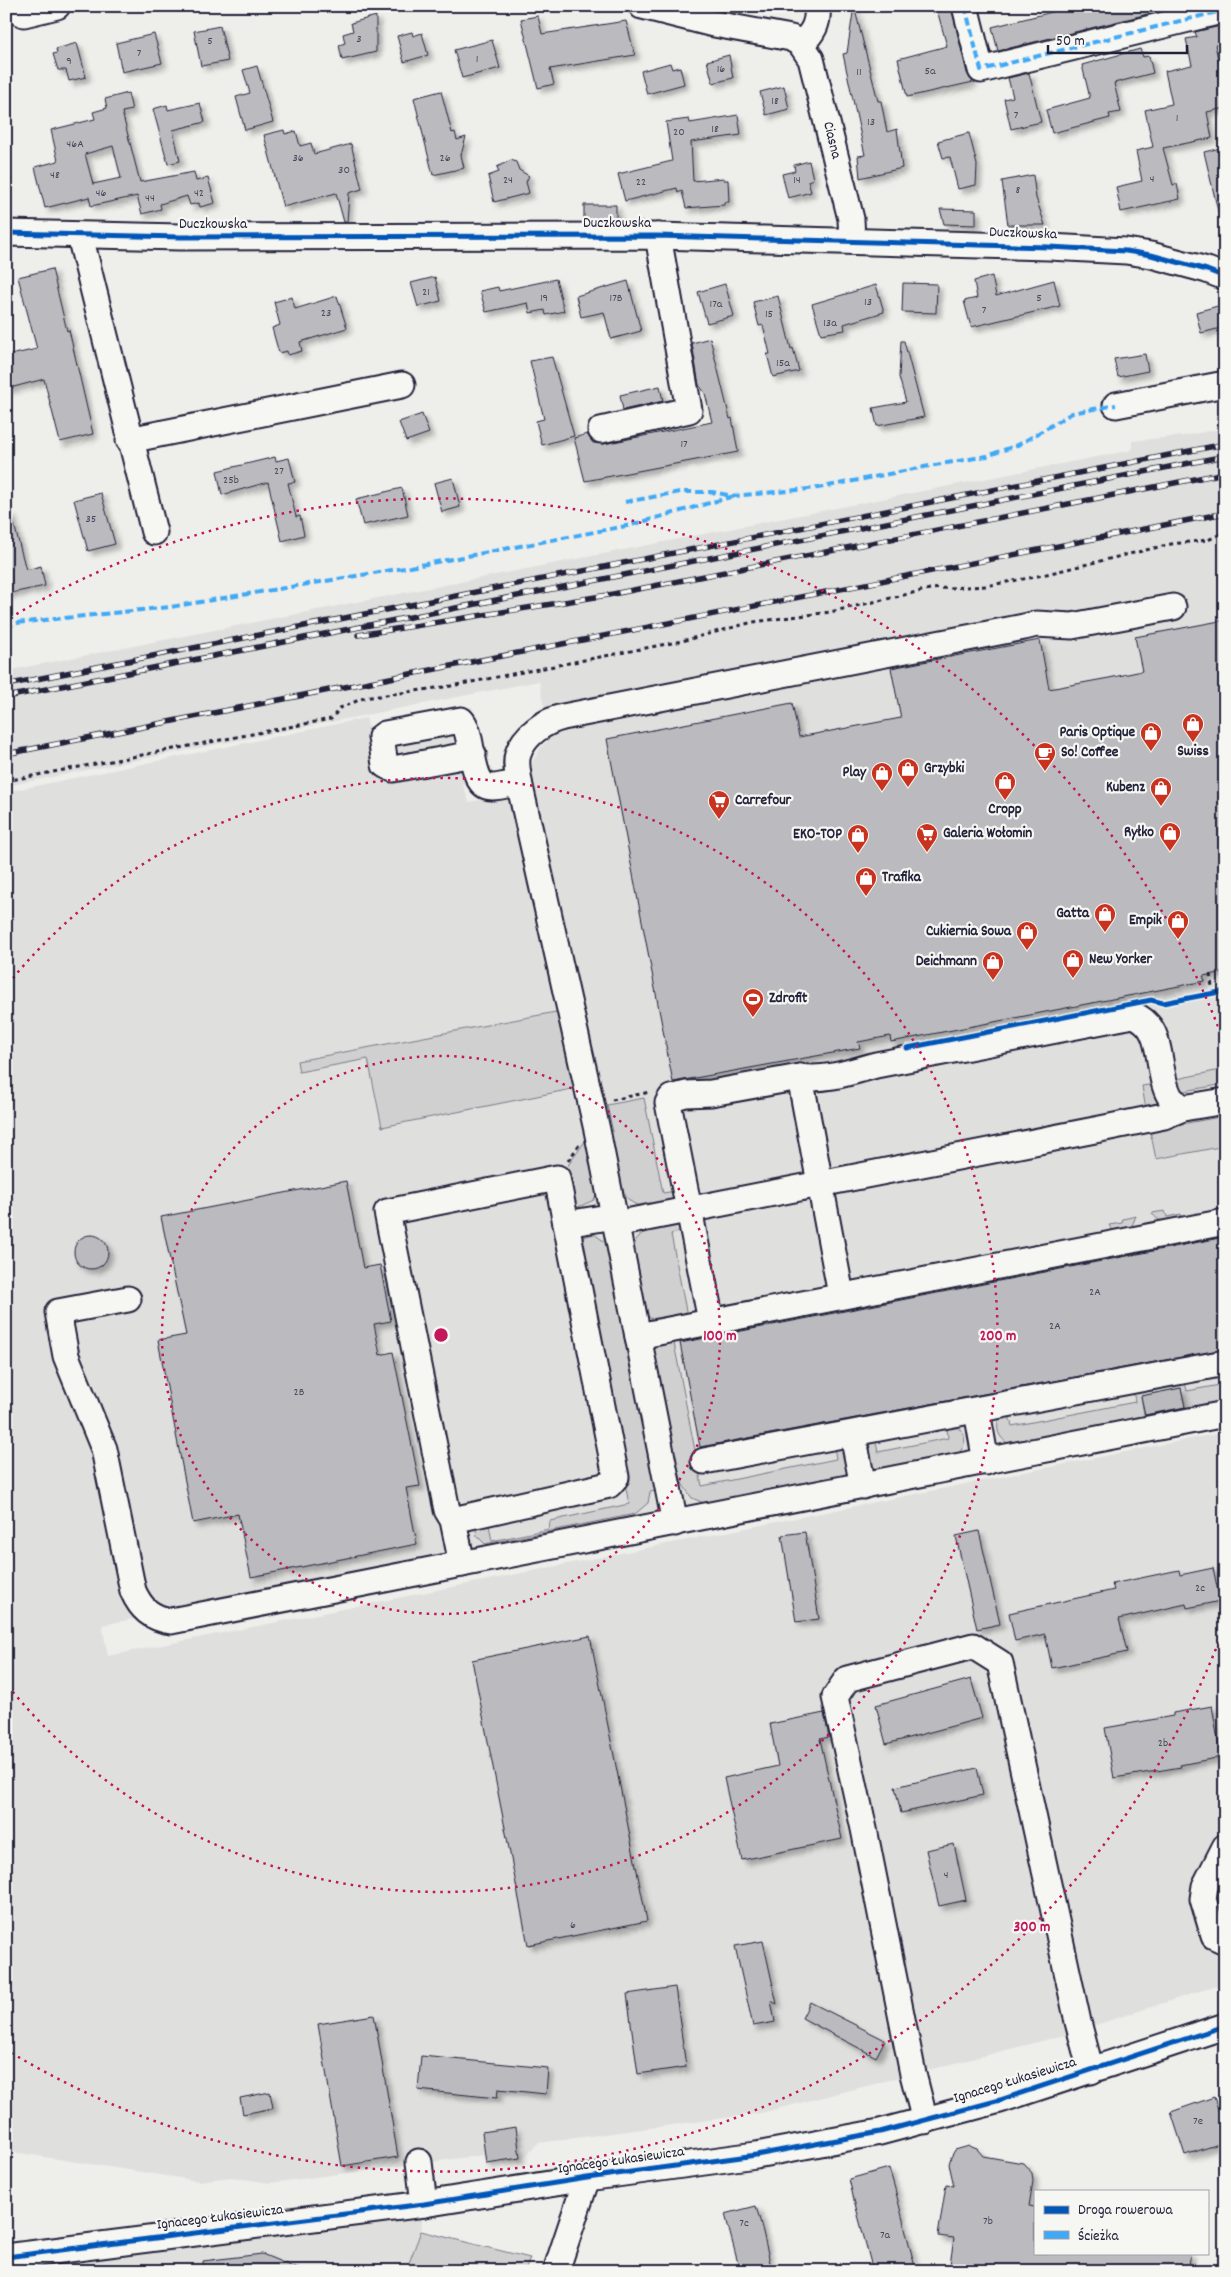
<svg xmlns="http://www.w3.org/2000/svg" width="1231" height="2277" font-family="Dekko,sans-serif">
<defs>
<filter id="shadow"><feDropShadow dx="4.5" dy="4.5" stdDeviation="2.5" flood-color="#0004"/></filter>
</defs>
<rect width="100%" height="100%" fill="#eeeeeb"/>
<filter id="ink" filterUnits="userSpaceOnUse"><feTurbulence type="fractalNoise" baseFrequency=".02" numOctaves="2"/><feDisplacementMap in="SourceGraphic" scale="10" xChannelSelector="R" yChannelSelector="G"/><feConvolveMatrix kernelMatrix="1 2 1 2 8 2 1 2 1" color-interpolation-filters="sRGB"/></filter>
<g filter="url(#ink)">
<path fill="#dfdfde" d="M1225 428V1405L102 1625 108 1656 1225 1432V1983L1065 2035 761 2113 538 2143 522 2161 486 2165 483 2155 270 2183 231 2177 199 2181 6 2151V792L366 718 368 727 472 707 486 773 463 785 469 802 502 796 512 798 561 1011 297 1061 299 1072 368 1059 382 1127 577 1088 531 784V770L534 759 541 747 550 738 539 681 6 786V671L1132 450V441L1183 436Z
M424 2204 421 2231 406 2271H47L49 2251Z"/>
<path fill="#d0d0d1" stroke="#797986" d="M561 1011 577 1088 382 1127 368 1059 299 1072 297 1061Z
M1225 1069V1084L1184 1091 1179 1089 1172 1080Z
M1155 1084 1158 1102 1157 1105 1146 1110 1142 1086Z
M644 1098 663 1193 676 1191 674 1200C664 1202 653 1206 643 1206 616 1206 613 1153 609 1133L613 1132 607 1105Z
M1225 1116V1146L1156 1159 1150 1130Z
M588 1137 599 1187 594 1200 576 1208 564 1171Z
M1165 1211 1167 1217 1181 1214V1218C1171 1223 1159 1224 1152 1213Z
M1136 1216 1131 1228 1113 1232 1109 1225 1122 1223 1123 1219Z
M679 1223 684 1231 671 1234 687 1316 653 1320 646 1315 633 1251 636 1240 645 1230Z
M594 1234 605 1242 609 1241 657 1491 650 1492 648 1503 635 1514 485 1544 477 1536 475 1524 488 1520 492 1541 549 1529 550 1521 629 1504 579 1246 583 1237Z
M673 1338 702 1486 836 1459 834 1446 844 1449 848 1470 843 1478 706 1504 692 1498 683 1485 667 1431 652 1350 656 1343Z
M1184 1378 1187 1391 1225 1384V1404L1186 1412 1181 1388 1141 1396 1145 1420 1011 1445C1001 1440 996 1433 998 1421L1008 1412 1012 1426 1135 1402 1133 1388Z
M955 1425C968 1433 967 1446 956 1456L878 1471 870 1466C867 1452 862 1446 875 1438L878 1452 948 1438 947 1427Z
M421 2231 530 2258 525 2271H406Z"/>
<path fill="#bbbbbf" stroke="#22223b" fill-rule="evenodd" filter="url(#shadow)" d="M854 6 878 101H881L887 132 897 129 902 168 860 178 858 156 865 155 843 54 847 53Z
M936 6H951L967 73 973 82 907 97 898 59 947 46Z
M1076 6H1176V7L998 51 992 27Z
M376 16V52L342 60 339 45 345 43 343 34 353 31 351 23Z
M538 16 542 34 626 21 635 55 550 69 554 84 538 88 521 19Z
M1225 25V43L1215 45 1225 90V108L1207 112 1212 138 1163 148 1173 185 1177 184 1180 199 1121 212 1116 187 1142 181 1136 151 1153 147 1145 110 1172 104 1165 71 1192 65 1186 39 1197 37 1195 32Z
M220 26 228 61 201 66 194 31Z
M412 32 413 36 422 33 428 55 404 62 397 36Z
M154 34 162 63 122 72 116 43Z
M492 40 500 68 462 78 454 50Z
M77 43 86 77 69 81 66 70H58L53 54 57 53 56 49Z
M1140 49 1143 57 1149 56 1153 73 1114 83 1121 112 1109 114 1110 118 1052 133 1046 110 1090 98 1082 65Z
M729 55 733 78 713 83 707 61Z
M670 63 672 69 680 67 684 84 647 94 641 71Z
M257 66 273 122 245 130 236 97 250 93 243 70Z
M1029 73 1041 122 1011 129 1004 99 1013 97 1008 78Z
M784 86 789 109 766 115 760 92Z
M441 91 452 133 455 132 457 140 466 137 461 155 464 168 433 175 414 98Z
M128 93 132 110 122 112 140 182 194 172 196 181 208 178 215 203 200 207 199 203 190 205 187 196 160 204 161 209 142 214 137 196 91 206 89 197 45 208 35 167 58 161 51 130 95 119 93 112 107 108 105 99ZM113 146 121 178 93 184 85 154Z
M200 103 205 122 173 130 180 161 168 164 153 109 167 105 168 110Z
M738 115 741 135 691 142 693 181 724 178V180H728L729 202H724V205L686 208 682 191 678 193 677 188 625 201 618 174 672 161 666 122 689 119 690 123Z
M284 130 285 134 296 131 300 146 311 143 314 154 351 144 362 189 349 193 347 222H344L336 193 283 207 264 135Z
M969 133 977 165 976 185 958 189 950 157 943 158 938 141Z
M1225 147V214L1219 215 1204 152Z
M511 160 516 162 519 170 529 176 526 182 529 193 494 202 488 176 499 172 497 167Z
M809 161 813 179 808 181 811 192 788 198 782 174 795 171 794 165Z
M1033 175 1036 198 1045 225H1008L1002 181Z
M584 205H616V221L584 220Z
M940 209 976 210V225L944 224Z
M52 269 67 331 69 330 93 434 60 442 44 379 6 389V356L37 349 18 277Z
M992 276 996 296 1054 280 1060 306 971 327 964 301 977 298 974 281Z
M435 277 441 301 418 307 411 283Z
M556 279 564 311 546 315 545 310 530 313 528 303 486 312 480 291 498 287 499 291Z
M628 281 641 331 611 339 604 312 581 317 576 296Z
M903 283 937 284 936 313 902 312Z
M725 284 734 316 707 323 698 292Z
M876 285 884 312 844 324 845 330 821 334 812 304Z
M337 296 347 328 300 342 302 351 288 355 287 351 279 353 272 328 280 325 274 302 292 297 295 309Z
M778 296 791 349 793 348 799 371 773 377 767 354H770L763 325 759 326 753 302Z
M1225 304V327L1201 333 1196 312Z
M710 338 730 419 732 418 738 452 585 481 574 438 587 434 593 443 604 444 712 422 705 393 699 385 692 343Z
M901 341H904L924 417 877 426 873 408 906 402 899 377Z
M1145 354 1148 371 1118 377 1114 359Z
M552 357 574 436 542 445 536 421 544 419 530 361Z
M660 386 663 401 623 410 620 395Z
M422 414 429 433 406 441 399 422Z
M275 457 276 461 289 458 295 482 288 483 296 517 300 516 304 535 282 541 268 482 222 495 217 471Z
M453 478 460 507 442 512 434 483Z
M402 488 408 515 363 525 356 499Z
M101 493 115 544 88 551 74 500Z
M11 513 26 570 41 566 45 586 6 594V514Z
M1225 620V972L1203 976 1205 981 891 1042 890 1036 858 1042 860 1048 673 1082 607 739 792 703 799 737 901 718 891 668 1040 640 1049 689 1109 678 1142 671 1135 637Z
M346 1181 363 1268 380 1265 391 1321 374 1324 380 1355 393 1352 420 1486 406 1488 417 1544 251 1577 238 1514 193 1523 158 1340 186 1335 161 1217Z
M74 1252a17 17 0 1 1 34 0a17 17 0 1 1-34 0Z
M1225 1237V1349L700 1447 680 1343Z
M1181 1388 1185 1407 1145 1415 1141 1396Z
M979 1531 1000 1624 977 1629 956 1536Z
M805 1532 819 1619 796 1622 782 1535Z
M1213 1568 1220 1601 1187 1608 1186 1604 1119 1619 1127 1652 1052 1668 1045 1634 1015 1641 1009 1613 1114 1590 1112 1584 1179 1570 1180 1575Z
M590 1636 647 1921 528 1945 472 1660Z
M971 1679 982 1718 886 1744 876 1705Z
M1212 1706 1221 1757 1180 1765 1181 1767 1114 1778 1105 1728 1173 1716V1713Z
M824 1713 829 1737 820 1739 842 1839 742 1860 724 1778 778 1766 770 1724Z
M977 1768 983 1795 901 1813 895 1787Z
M954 1844 966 1900 939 1906 926 1850Z
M763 1941 777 2004 771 2001 775 2022 753 2026 735 1946Z
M675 1987 686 2067 638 2074 627 1994Z
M810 2002 885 2040 876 2057 802 2018Z
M374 2015 398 2157 342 2166 318 2024Z
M421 2056 548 2068 546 2094 498 2089 497 2098 418 2090Z
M270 2092 273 2108 243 2114 240 2098Z
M1214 2097 1225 2130V2142L1185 2155 1171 2112Z
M516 2127 520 2158 486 2163 482 2132Z
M969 2146 977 2149 983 2156 1023 2163 1032 2173 1033 2181 1029 2206 1035 2207V2253H1191L1188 2271H949L954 2238 938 2236 946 2185 954 2186 949 2164 951 2157 955 2150Z
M889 2168 895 2189 916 2271H873L854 2200 849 2179Z
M756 2206 763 2232 772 2271H740L725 2214Z
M262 2254 303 2271H204L203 2261Z"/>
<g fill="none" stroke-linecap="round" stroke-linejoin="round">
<g stroke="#22223b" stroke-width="29">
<g id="minor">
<path id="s1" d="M642 6 709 23 791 38 801 44 811 59 851 219 852 240"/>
<path d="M965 6 981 70 1225 10"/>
<path d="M6 7 24 14 57 6"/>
<path d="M801 44C813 33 819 23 817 6"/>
<path d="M6 233 180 237 658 236 1049 247 1126 251 1151 255 1207 270 1225 277"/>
<path d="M80 236 154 532"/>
<path d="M1116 405 1225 384"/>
<path d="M601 430 689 410 658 236"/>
<path d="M129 440 402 385"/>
<path d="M473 754 393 769 385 765 381 737 385 734 461 720C475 733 468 787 492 787 500 787 510 784 519 782"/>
<path d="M800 1077 841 1295"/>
<path d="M566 1224 615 1216"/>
<path d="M616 1224 1105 1128 1164 1116 1183 1108 1225 1101"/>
<path d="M128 1299 58 1312 66 1356 104 1449 133 1591C141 1609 151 1618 171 1621L1225 1414"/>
<path d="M711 1321 668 1103 671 1098 686 1094 711 1093 800 1077C825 1081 851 1072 876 1065L1133 1015C1166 1026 1155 1069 1169 1095 1171 1100 1178 1104 1183 1108"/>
<path d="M638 1336 1225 1222"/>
<path d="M977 1411 986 1462"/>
<path d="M853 1435 863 1486"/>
<path d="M704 1461 1225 1363"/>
<path d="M453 1520 609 1485 616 1477 557 1178 387 1212 447 1510 453 1520 462 1564"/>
<path d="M675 1523 597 1130 519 782C518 773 515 763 518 754 524 735 545 721 563 717L1024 627 1036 624 1072 626 1173 607"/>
<path d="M1225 1847 1205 1886 1203 1899 1214 1936 1225 1941"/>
<path d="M925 2121 913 2074 864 1829 835 1697 847 1679 973 1646 1000 1663 1078 2022 1091 2071"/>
<path d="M419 2162 424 2204"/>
<path d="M6 2257 424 2204 587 2178 756 2155 880 2132 1000 2100 1225 2026"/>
<path d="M556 2271 587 2178"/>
</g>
</g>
<path stroke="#22223b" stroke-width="3" stroke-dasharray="4 4" stroke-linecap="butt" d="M6 781 331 719 340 708 364 698 451 686 682 641 753 622 830 612 930 589 986 586 1034 577 1171 544 1208 540 1225 532
M1210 974 1213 993
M612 1100 650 1092
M568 1161 579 1145"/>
<use href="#minor" stroke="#f6f6f2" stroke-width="25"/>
<g stroke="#22223b" stroke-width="5.5">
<path id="rail" d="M358 635 608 595 1225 473
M6 685 1225 444
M6 697 1225 456
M6 754 1225 513"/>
</g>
<use href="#rail" stroke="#f6f6f2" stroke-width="4" stroke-dasharray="11" stroke-linecap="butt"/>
<path stroke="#3fa9f5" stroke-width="4" stroke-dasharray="8 4" stroke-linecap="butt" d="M965 6 981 70 1225 10
M625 502 680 492H712L734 496 818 488 924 467 987 456 1020 444 1072 413 1116 405
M6 628 16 623 170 607 410 567 631 525 734 496"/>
<g stroke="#f6f6f2" stroke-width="8">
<path id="cycleway" d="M6 233 180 237 658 236 1049 247 1126 251 1151 255 1207 270 1225 277
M907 1048 1151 1000 1163 1003 1225 991
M6 2257 424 2204 587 2178 756 2155 880 2132 1000 2100 1225 2026"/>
</g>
<use href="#cycleway" stroke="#0057b8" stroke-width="5"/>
</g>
</g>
<g fill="none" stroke="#c2185b" stroke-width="2.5" stroke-dasharray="2.5 5">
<circle cx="441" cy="1335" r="279"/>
<path d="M8 984A557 557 0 1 1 8 1686"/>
<path d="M1224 1628A836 836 0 0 1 10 2052M10 618A836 836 0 0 1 1224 1042"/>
</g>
<defs>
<g id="shop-pin" transform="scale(1.125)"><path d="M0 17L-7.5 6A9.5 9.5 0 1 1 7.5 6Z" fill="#c8321e" stroke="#f6f6f2"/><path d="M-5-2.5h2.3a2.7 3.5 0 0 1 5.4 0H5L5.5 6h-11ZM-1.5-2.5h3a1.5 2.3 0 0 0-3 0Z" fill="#fff"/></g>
<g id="cafe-pin" transform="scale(1.125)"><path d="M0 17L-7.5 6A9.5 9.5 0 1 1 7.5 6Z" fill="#c8321e" stroke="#f6f6f2"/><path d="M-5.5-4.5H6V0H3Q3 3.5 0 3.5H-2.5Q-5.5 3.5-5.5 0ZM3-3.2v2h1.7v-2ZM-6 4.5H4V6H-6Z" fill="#fff"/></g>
<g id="supermarket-pin" transform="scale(1.125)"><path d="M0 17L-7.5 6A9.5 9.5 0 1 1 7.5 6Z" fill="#c8321e" stroke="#f6f6f2"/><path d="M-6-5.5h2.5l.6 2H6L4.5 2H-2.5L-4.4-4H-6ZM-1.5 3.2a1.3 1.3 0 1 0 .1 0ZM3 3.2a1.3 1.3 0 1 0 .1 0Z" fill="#fff"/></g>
<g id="stadium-pin" transform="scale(1.125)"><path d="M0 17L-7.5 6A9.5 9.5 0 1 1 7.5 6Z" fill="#c8321e" stroke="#f6f6f2"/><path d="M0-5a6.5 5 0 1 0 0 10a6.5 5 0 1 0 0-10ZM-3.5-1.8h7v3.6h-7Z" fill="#fff"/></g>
</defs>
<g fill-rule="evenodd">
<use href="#shop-pin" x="1193" y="724"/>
<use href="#shop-pin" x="1151" y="733"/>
<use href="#cafe-pin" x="1045" y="753"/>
<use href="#shop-pin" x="908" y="769"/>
<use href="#shop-pin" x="882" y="773"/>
<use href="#shop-pin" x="1005" y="782"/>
<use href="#shop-pin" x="1161" y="788"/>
<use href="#supermarket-pin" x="719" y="801"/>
<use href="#shop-pin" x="1170" y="833"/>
<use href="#supermarket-pin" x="927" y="834"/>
<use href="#shop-pin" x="858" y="835"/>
<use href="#shop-pin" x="866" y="878"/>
<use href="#shop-pin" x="1105" y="914"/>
<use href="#shop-pin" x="1178" y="921"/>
<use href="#shop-pin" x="1027" y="932"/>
<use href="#shop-pin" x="1073" y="960"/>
<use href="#shop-pin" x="993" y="962"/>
<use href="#stadium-pin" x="753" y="999"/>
</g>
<g text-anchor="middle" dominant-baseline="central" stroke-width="4.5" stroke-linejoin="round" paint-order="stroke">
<g font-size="12" fill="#48485c">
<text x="359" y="39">3</text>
<text x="210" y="41">5</text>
<text x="139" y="53">7</text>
<text x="477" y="59">1</text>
<text x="69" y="61">9</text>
<text x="721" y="69">16</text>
<text x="930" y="71">5a</text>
<text x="859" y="72">11</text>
<text x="775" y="101">18</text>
<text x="1016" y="115">7</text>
<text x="1177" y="118">1</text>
<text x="871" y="122">13</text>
<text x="715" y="129">18</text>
<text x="679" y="132">20</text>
<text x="75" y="144">46A</text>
<text x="298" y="158">36</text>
<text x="445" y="158">26</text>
<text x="344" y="170">30</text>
<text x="55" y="175">48</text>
<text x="1152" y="179">4</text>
<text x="508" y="180">24</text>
<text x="797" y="180">14</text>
<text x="641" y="182">22</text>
<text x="1018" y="190">8</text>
<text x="101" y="193">46</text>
<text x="199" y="193">42</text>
<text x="150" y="198">44</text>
<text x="426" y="292">21</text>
<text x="544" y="298">19</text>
<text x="616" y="298">17B</text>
<text x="1039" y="298">5</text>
<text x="868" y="302">13</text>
<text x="716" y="304">17a</text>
<text x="984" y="310">7</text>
<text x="326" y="313">23</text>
<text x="769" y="314">15</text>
<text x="830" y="323">13a</text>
<text x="783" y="363">15a</text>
<text x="684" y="444">17</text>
<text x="279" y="471">27</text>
<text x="231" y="480">25b</text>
<text x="91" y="519">35</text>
<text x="1095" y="1292">2A</text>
<text x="1055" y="1326">2A</text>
<text x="299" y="1392">2B</text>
<text x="1200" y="1588">2c</text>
<text x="1163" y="1743">2b</text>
<text x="946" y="1875">4</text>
<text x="573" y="1925">6</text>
<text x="1198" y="2121">7e</text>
<text x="988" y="2221">7b</text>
<text x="744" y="2223">7c</text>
<text x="885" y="2235">7a</text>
</g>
<g font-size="15" fill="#22223b" stroke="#f6f6f2">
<text stroke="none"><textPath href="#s1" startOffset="266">Ciasna</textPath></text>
<text x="617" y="224">Duczkowska</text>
<text x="213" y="225">Duczkowska</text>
<text transform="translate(1023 234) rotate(2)">Duczkowska</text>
<text transform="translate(1015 2081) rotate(-17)">Ignacego Łukasiewicza</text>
<text transform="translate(621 2161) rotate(-8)">Ignacego Łukasiewicza</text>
<text transform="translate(220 2218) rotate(-7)">Ignacego Łukasiewicza</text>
</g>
<g font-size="15" font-weight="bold" fill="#22223b" stroke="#f6f6f2" text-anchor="end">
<text x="1135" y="733">Paris Optique</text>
<text x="1193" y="752" text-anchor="middle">Swiss</text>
<text x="1061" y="753" text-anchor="start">So! Coffee</text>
<text x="924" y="769" text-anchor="start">Grzybki</text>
<text x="866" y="773">Play</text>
<text x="1145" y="788">Kubenz</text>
<text x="735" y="801" text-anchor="start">Carrefour</text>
<text x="1005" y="810" text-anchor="middle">Cropp</text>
<text x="1154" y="833">Ryłko</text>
<text x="943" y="834" text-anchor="start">Galeria Wołomin</text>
<text x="842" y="835">EKO-TOP</text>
<text x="882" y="878" text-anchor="start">Trafika</text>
<text x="1089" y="914">Gatta</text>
<text x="1162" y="921">Empik</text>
<text x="1011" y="932">Cukiernia Sowa</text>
<text x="1089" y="960" text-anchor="start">New Yorker</text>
<text x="977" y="962">Deichmann</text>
<text x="769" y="999" text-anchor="start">Zdrofit</text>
</g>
</g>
<circle cx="441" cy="1335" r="8" fill="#c2185b" stroke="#f6f6f2" stroke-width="2.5"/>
<g font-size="15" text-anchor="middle" font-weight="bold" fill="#c2185b" stroke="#f6f6f2" stroke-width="4.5" stroke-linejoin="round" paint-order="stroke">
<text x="720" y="1340">100 m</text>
<text x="998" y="1340">200 m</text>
<text x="1032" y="1931">300 m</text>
</g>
<rect width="1231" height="2277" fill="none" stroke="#f6f6f2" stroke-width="25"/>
<rect x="12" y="12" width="1206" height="2252" fill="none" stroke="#22223b" stroke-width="2" filter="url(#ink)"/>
<rect x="1034" y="2190" width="175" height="65" fill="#f6f6f2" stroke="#a1a1a9"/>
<rect x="1044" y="2206" width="25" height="8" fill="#0057b8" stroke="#a1a1a9"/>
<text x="1078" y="2214" font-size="15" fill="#22223b">Droga rowerowa</text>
<rect x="1044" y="2231" width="25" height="8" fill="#3fa9f5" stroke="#a1a1a9"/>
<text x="1078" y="2240" font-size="15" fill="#22223b">Ścieżka</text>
<path d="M1048 45v8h139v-8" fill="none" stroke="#22223b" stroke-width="2.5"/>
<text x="1056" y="45" font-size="15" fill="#22223b" stroke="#f6f6f2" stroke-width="4" paint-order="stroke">50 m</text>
</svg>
